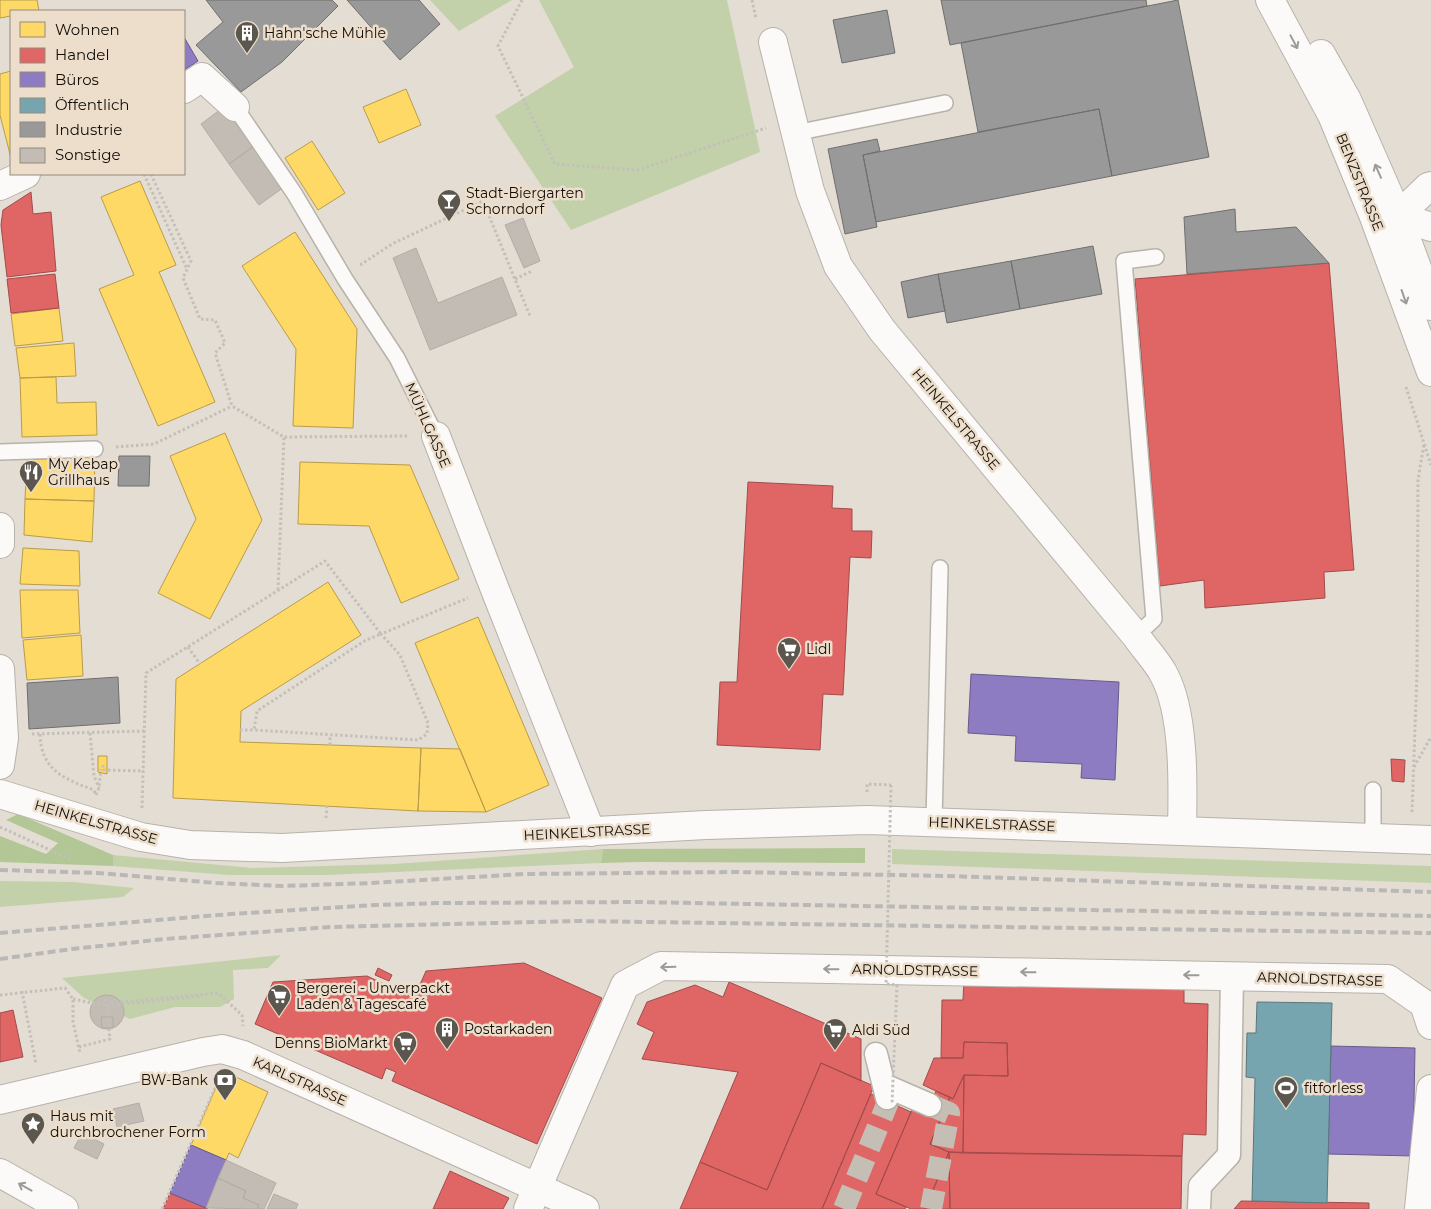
<svg xmlns="http://www.w3.org/2000/svg" width="1431" height="1209" font-family="Montserrat,sans-serif">
<rect width="100%" height="100%" fill="#e4ddd3"/>
<path fill="#c2d1a9" d="M430 0H512L459 31Z
M539 0H727L760 152 571 230 495 116 574 67Z
M603 849 601 863 327 875H229L113 866V855L252 868 395 864Z
M892 849 1431 866V883L892 864Z
M0 881 73 882 134 888 123 897 0 907Z
M281 955 268 968 233 970 234 999 220 1007H175L130 1019 84 998 62 978Z"/>
<path fill="#b3c695" d="M18 814 113 855V866L0 862V836L46 854 58 843 6 820Z
M865 848V863L640 862 601 863 603 849Z"/>
<path fill="#ffd966" stroke="#b89c4a" d="M0 0H37L39 11H11V16L0 18Z
M11 71V158L0 115V74Z
M406 89 421 125 379 143 363 107Z
M312 141 345 193 318 210 285 158Z
M140 181 176 265 159 272 215 402 158 426 99 289 134 275 101 197Z
M295 232 357 329 353 428 293 426 296 349 242 266Z
M59 308 63 341 15 346 11 314Z
M74 343 76 376 20 378 16 348Z
M56 377 57 403 96 402 97 435 22 437 20 378Z
M225 433 262 520 210 619 158 593 196 519 170 456Z
M95 456 94 501 25 499 27 460Z
M300 462 410 465 459 579 401 603 369 526 298 524Z
M25 499 94 501 92 542 24 535Z
M23 548 79 551 80 586 20 584Z
M328 582 361 635 241 711 240 742 421 748 418 811 173 798 176 679Z
M20 590H78L80 633 22 638Z
M478 617 549 785 486 812 415 643Z
M81 635 83 676 27 680 23 640Z
M421 748 460 749 486 812 418 811Z
M98 756H107V774L98 772Z
M223 1071 268 1092 238 1158 229 1153 226 1160 191 1145Z"/>
<path fill="#e06666" stroke="#a24b4a" d="M31 192 33 214 51 212 56 271 7 277 1 225 3 210Z
M1329 263 1354 570 1324 572 1325 598 1205 608 1204 580 1160 586 1135 279Z
M55 274 59 308 11 313 7 279Z
M748 482 833 486 832 508 852 509V531H872L871 558 850 557 843 695 823 694 820 750 717 745 720 682H737Z
M1391 759 1405 760 1404 782 1392 781Z
M524 963 602 998 537 1144 392 1081 396 1072 386 1068 382 1079 255 1024 273 982 367 976 414 998 426 971Z
M378 968 392 975 389 981 375 975Z
M964 979 1184 983V1003L1208 1004 1206 1135 1183 1134 1182 1156 963 1153 964 1075 1008 1076 1007 1043 964 1042 963 1058H941L942 1000H963Z
M729 982 861 1039V1081L821 1063 767 1190 700 1162 738 1072 642 1059 654 1032 637 1024 647 1002 695 985 723 997Z
M13 1010 23 1057 0 1062V1013Z
M964 1042 1007 1043 1008 1076 964 1075 953 1099 923 1085 934 1058H963Z
M821 1063 874 1086 822 1209H680L700 1162 767 1190Z
M964 1075 963 1153 949 1152 930 1144 950 1097 953 1099Z
M936 1091 950 1097 942 1116 928 1110Z
M871 1094 911 1112 876 1194 906 1207 905 1209H822Z
M915 1103 942 1116 930 1144 949 1152 925 1209H911L876 1194Z
M949 1152 1182 1156 1181 1209H950Z
M949 1152 950 1209H925Z
M450 1171 509 1198 503 1209H433Z
M170 1193 206 1208 208 1209H163Z
M1241 1201 1369 1203V1209H1234Z"/>
<path fill="#8e7cc3" stroke="#685b8b" d="M184 37 198 61 184 70Z
M971 674 1119 682 1115 780 1081 778 1082 764 1015 761 1016 736 968 733Z
M1331 1046 1415 1048 1413 1156 1328 1154Z
M191 1145 226 1160 206 1208 170 1193Z"/>
<path fill="#76a5af" stroke="#58777d" d="M1257 1002 1332 1003 1327 1203 1252 1201 1255 1078 1246 1077 1247 1033H1256Z"/>
<path fill="#999" stroke="#706f6d" d="M206 0H332L338 6 282 62 241 92 196 45 223 22Z
M347 0H419L440 24 400 60Z
M941 0H1146L1147 6 950 45Z
M1178 0 1209 157 1112 176 1099 109 978 132 961 43Z
M887 10 895 53 842 63 833 20Z
M1099 109 1112 176 876 222 863 155Z
M877 139 880 151 863 155 877 227 845 234 828 149Z
M1235 209 1236 232 1296 227 1329 263 1187 274 1184 217Z
M1093 246 1102 294 1020 309 1011 261Z
M1011 261 1020 309 947 323 938 274Z
M938 274 945 311 908 318 901 282Z
M119 456H150L149 486H118Z
M118 677 120 723 29 729 27 683Z"/>
<path fill="#c2bcb5" stroke="#b2aca4" d="M225 106 254 146 229 164 201 124Z
M254 146 284 187 259 205 229 164Z
M523 218 540 261 524 268 505 225Z
M416 248 438 303 502 277 517 315 430 350 393 258Z
M90 1012a17 17 0 1 1 34 0a17 17 0 1 1-34 0Z
M101 1017H113V1028H102Z
M139 1103 144 1121 117 1127 113 1109Z
M82 1133 104 1144 97 1159 74 1148Z
M226 1160 276 1183 264 1209H257L259 1205 243 1198 246 1191 218 1178Z
M218 1178 246 1191 243 1198 259 1205 257 1209 206 1208Z
M274 1194 298 1204 296 1209H267Z"/>
<g fill="none" stroke-linecap="round" stroke-linejoin="round">
<path stroke="#c4beb4" stroke-width="22" stroke-dasharray="22 11" stroke-linecap="butt" d="M930 1105 949 1113 931 1209
M844 1209 888 1102"/>
<g stroke="#b7b2aa" stroke-width="18">
<path id="service" d="M235 107 294 193 345 279 397 358 436 436
M795 133 945 103
M0 452 95 449
M1136 636 1154 619 1124 261 1156 257
M934 822 940 568
M1373 837V790"/>
</g>
<g stroke="#b7b2aa" stroke-width="25">
<path id="pedestrian" d="M876 1054 887 1098
M884 1085 930 1105
M1199 1209 1200 1186 1229 1155 1232 976"/>
</g>
<g stroke="#b7b2aa" stroke-width="30">
<path id="minor" d="M773 42 810 191 838 266 882 330 1136 636C1144 648 1156 660 1163 673 1185 712 1183 786 1182 831
M184 89 202 77 235 107
M0 186 26 174
M436 436 494 587 591 832
M0 527V544
M0 669 4 738 0 765
M0 1100 203 1052 222 1049 243 1055 585 1209
M0 1173 64 1209
M528 1209 625 985 661 966 1388 979 1424 1004 1431 1025
M1419 1209 1431 1089"/>
</g>
<g stroke="#b7b2aa" stroke-width="30">
<path id="tertiary" d="M1431 186 1428 187 1398 216 1431 227
M0 794 141 837 190 845 282 848 706 825 867 820 1431 840"/>
</g>
<g stroke="#b7b2aa" stroke-width="30">
<path id="secondary" d="M1270 0 1332 115 1374 217 1431 372
M1321 54 1347 100 1398 216 1431 306"/>
</g>
<path stroke="#c3c0bc" stroke-width="3" stroke-dasharray="2.5 2.5" stroke-linecap="butt" d="M522 0 498 46 555 164 638 170 766 128
M752 0 756 19
M144 174 187 269
M151 174 191 261 183 278 200 319 215 320 225 343 215 353 232 406 284 437 408 436
M360 265 392 244 483 201 530 316
M515 279 532 271
M1406 387 1431 465
M116 447 154 444 232 406
M278 590 284 437
M188 647 200 664
M240 730H254
M90 733 94 776 99 788
M32 734 145 731
M40 734C41 770 64 779 94 790L95 794
M330 745V735
M103 765V770L144 771
M1414 767 1431 737
M867 792V784L891 785
M96 795 99 788 101 769
M142 808 146 673 325 561 381 634 366 640 257 711 254 730 418 740 427 734 428 723 400 655 381 634 468 598
M1412 812 1417 673 1418 480 1424 444
M326 818 327 806
M0 827 70 859
M22 991 36 1064
M0 995 65 988 73 999V1022L80 1053
M73 999 107 1006 200 996
M107 1006 110 1003 218 993 242 1015 243 1026
M79 1047 110 1039 106 999
M162 1209 220 1077"/>
<use href="#service" stroke="#fbfaf8" stroke-width="15"/>
<use href="#pedestrian" stroke="#fbfaf8" stroke-width="22"/>
<use href="#minor" stroke="#fbfaf8" stroke-width="28"/>
<use href="#tertiary" stroke="#fbfaf8" stroke-width="28"/>
<use href="#secondary" stroke="#fbfaf8" stroke-width="28"/>
<path stroke="#bab8b6" stroke-width="4" stroke-dasharray="8 4" stroke-linecap="butt" d="M0 870 98 873 216 883 282 886 372 883 524 874 734 872 948 876 1431 892
M0 933 231 914 375 905 443 903 636 902 1431 916
M0 959 72 949 165 939 330 927 577 921 1431 933"/>
<path stroke="#c3c0bc" stroke-width="3" stroke-dasharray="2.5 2.5" stroke-linecap="butt" d="M891 785 886 984 897 985 892 1104"/>
</g>
<defs><path id="oneway-shaft" d="M-6 0H5M1.5-3L5.5 0L1.5 3" fill="none" stroke-width="1.6" stroke-linecap="round" stroke-linejoin="round" transform="scale(1.25)"/></defs>
<g stroke="#9d9b98">
<use href="#oneway-shaft" transform="translate(1294 42) rotate(62)"/>
<use href="#oneway-shaft" transform="translate(1378 171) rotate(-114)"/>
<use href="#oneway-shaft" transform="translate(1404 297) rotate(71)"/>
<use href="#oneway-shaft" transform="translate(668 967) rotate(178)"/>
<use href="#oneway-shaft" transform="translate(831 969) rotate(-179)"/>
<use href="#oneway-shaft" transform="translate(1028 972) rotate(-179)"/>
<use href="#oneway-shaft" transform="translate(1191 975) rotate(-179)"/>
<use href="#oneway-shaft" transform="translate(25 1187) rotate(-151)"/>
</g>
<defs>
<g id="building-pin" transform="scale(1.25)"><path d="M0 17L-7.5 6A9.5 9.5 0 1 1 7.5 6Z" fill="#5b564e" stroke="#ecdecb"/><path d="M-4-6H4V6H1V3H-1V6H-4ZM-2.5-4.3h1.7v1.8h-1.7ZM.8-4.3h1.7v1.8H.8ZM-2.5-1h1.7V.8h-1.7ZM.8-1h1.7V.8H.8Z" fill="#fff"/></g>
<g id="bar-pin" transform="scale(1.25)"><path d="M0 17L-7.5 6A9.5 9.5 0 1 1 7.5 6Z" fill="#5b564e" stroke="#ecdecb"/><path d="M-6-5H6L.8 .8V4.5H3.5V6h-7V4.5H-.8V.8Z" fill="#fff"/></g>
<g id="restaurant-pin" transform="scale(1.25)"><path d="M0 17L-7.5 6A9.5 9.5 0 1 1 7.5 6Z" fill="#5b564e" stroke="#ecdecb"/><path d="M-5-6h1v4h1v-4h1v4h1v-4h1v5L-1.5 .5V6h-2V.5L-5-1ZM5-6V6H3V1.5H1.5Q1.5-4 5-6Z" fill="#fff"/></g>
<g id="supermarket-pin" transform="scale(1.25)"><path d="M0 17L-7.5 6A9.5 9.5 0 1 1 7.5 6Z" fill="#5b564e" stroke="#ecdecb"/><path d="M-6-5.5h2.5l.6 2H6L4.5 2H-2.5L-4.4-4H-6ZM-1.5 3.2a1.3 1.3 0 1 0 .1 0ZM3 3.2a1.3 1.3 0 1 0 .1 0Z" fill="#fff"/></g>
<g id="bank-pin" transform="scale(1.25)"><path d="M0 17L-7.5 6A9.5 9.5 0 1 1 7.5 6Z" fill="#5b564e" stroke="#ecdecb"/><path d="M-6-4H6V4H-6ZM0-2.3a2.3 2.3 0 1 0 0 4.6a2.3 2.3 0 1 0 0-4.6Z" fill="#fff"/></g>
<g id="stadium-pin" transform="scale(1.25)"><path d="M0 17L-7.5 6A9.5 9.5 0 1 1 7.5 6Z" fill="#5b564e" stroke="#ecdecb"/><path d="M0-5a6.5 5 0 1 0 0 10a6.5 5 0 1 0 0-10ZM-3.5-1.8h7v3.6h-7Z" fill="#fff"/></g>
<g id="sight-pin" transform="scale(1.25)"><path d="M0 17L-7.5 6A9.5 9.5 0 1 1 7.5 6Z" fill="#5b564e" stroke="#ecdecb"/><path d="M0-6L1.8-2.2L6-1.7L2.9 1.2L3.7 5.4L0 3.3L-3.7 5.4L-2.9 1.2L-6-1.7L-1.8-2.2Z" fill="#fff"/></g>
</defs>
<g fill-rule="evenodd">
<use href="#building-pin" x="247" y="33"/>
<use href="#bar-pin" x="449" y="201"/>
<use href="#restaurant-pin" x="31" y="472"/>
<use href="#supermarket-pin" x="789" y="649"/>
<use href="#supermarket-pin" x="279" y="996"/>
<use href="#building-pin" x="447" y="1029"/>
<use href="#supermarket-pin" x="835" y="1030"/>
<use href="#supermarket-pin" x="405" y="1043"/>
<use href="#bank-pin" x="225" y="1080"/>
<use href="#stadium-pin" x="1286" y="1088"/>
<use href="#sight-pin" x="33" y="1124"/>
</g>
<g text-anchor="middle" dominant-baseline="central" stroke-width="5" stroke-linejoin="round" paint-order="stroke">
<g font-size="14" fill="#110d07" stroke="#ecdecb" text-anchor="start">
<text x="264" y="33">Hahn'sche Mühle</text>
<text x="466" y="193">Stadt-Biergarten<tspan x="466" dy="16">Schorndorf</tspan></text>
<text x="48" y="464">My Kebap<tspan x="48" dy="16">Grillhaus</tspan></text>
<text x="806" y="649">Lidl</text>
<text x="296" y="988">Bergerei - Unverpackt<tspan x="296" dy="16">Laden &amp; Tagescafé</tspan></text>
<text x="464" y="1029">Postarkaden</text>
<text x="852" y="1030">Aldi Süd</text>
<text x="388" y="1043" text-anchor="end">Denns BioMarkt</text>
<text x="208" y="1080" text-anchor="end">BW-Bank</text>
<text x="1304" y="1088">fitforless</text>
<text x="50" y="1116">Haus mit<tspan x="50" dy="16">durchbrochener Form</tspan></text>
</g>
<g font-size="14" fill="#110d07" stroke="#ecdecb">
<text transform="translate(1360 182) rotate(68)">BENZSTRASSE</text>
<text transform="translate(956 419) rotate(50)">HEINKELSTRASSE</text>
<text transform="translate(428 425) rotate(66)">MÜHLGASSE</text>
<text transform="translate(96 822) rotate(16)">HEINKELSTRASSE</text>
<text transform="translate(992 824) rotate(2)">HEINKELSTRASSE</text>
<text transform="translate(587 832) rotate(-3)">HEINKELSTRASSE</text>
<text transform="translate(915 970) rotate(1)">ARNOLDSTRASSE</text>
<text transform="translate(1320 979) rotate(2)">ARNOLDSTRASSE</text>
<text transform="translate(300 1081) rotate(24)">KARLSTRASSE</text>
</g>
</g>
<rect x="10" y="10" width="175" height="165" fill="#ecdecb" stroke="#948a7d"/>
<rect x="20" y="22" width="25" height="15" fill="#ffd966" stroke="#948a7d"/>
<text x="55" y="35" font-size="15" fill="#110d07">Wohnen</text>
<rect x="20" y="48" width="25" height="15" fill="#e06666" stroke="#948a7d"/>
<text x="55" y="60" font-size="15" fill="#110d07">Handel</text>
<rect x="20" y="72" width="25" height="15" fill="#8e7cc3" stroke="#948a7d"/>
<text x="55" y="85" font-size="15" fill="#110d07">Büros</text>
<rect x="20" y="98" width="25" height="15" fill="#76a5af" stroke="#948a7d"/>
<text x="55" y="110" font-size="15" fill="#110d07">Öffentlich</text>
<rect x="20" y="122" width="25" height="15" fill="#999999" stroke="#948a7d"/>
<text x="55" y="135" font-size="15" fill="#110d07">Industrie</text>
<rect x="20" y="148" width="25" height="15" fill="#c2bcb5" stroke="#948a7d"/>
<text x="55" y="160" font-size="15" fill="#110d07">Sonstige</text>
</svg>
